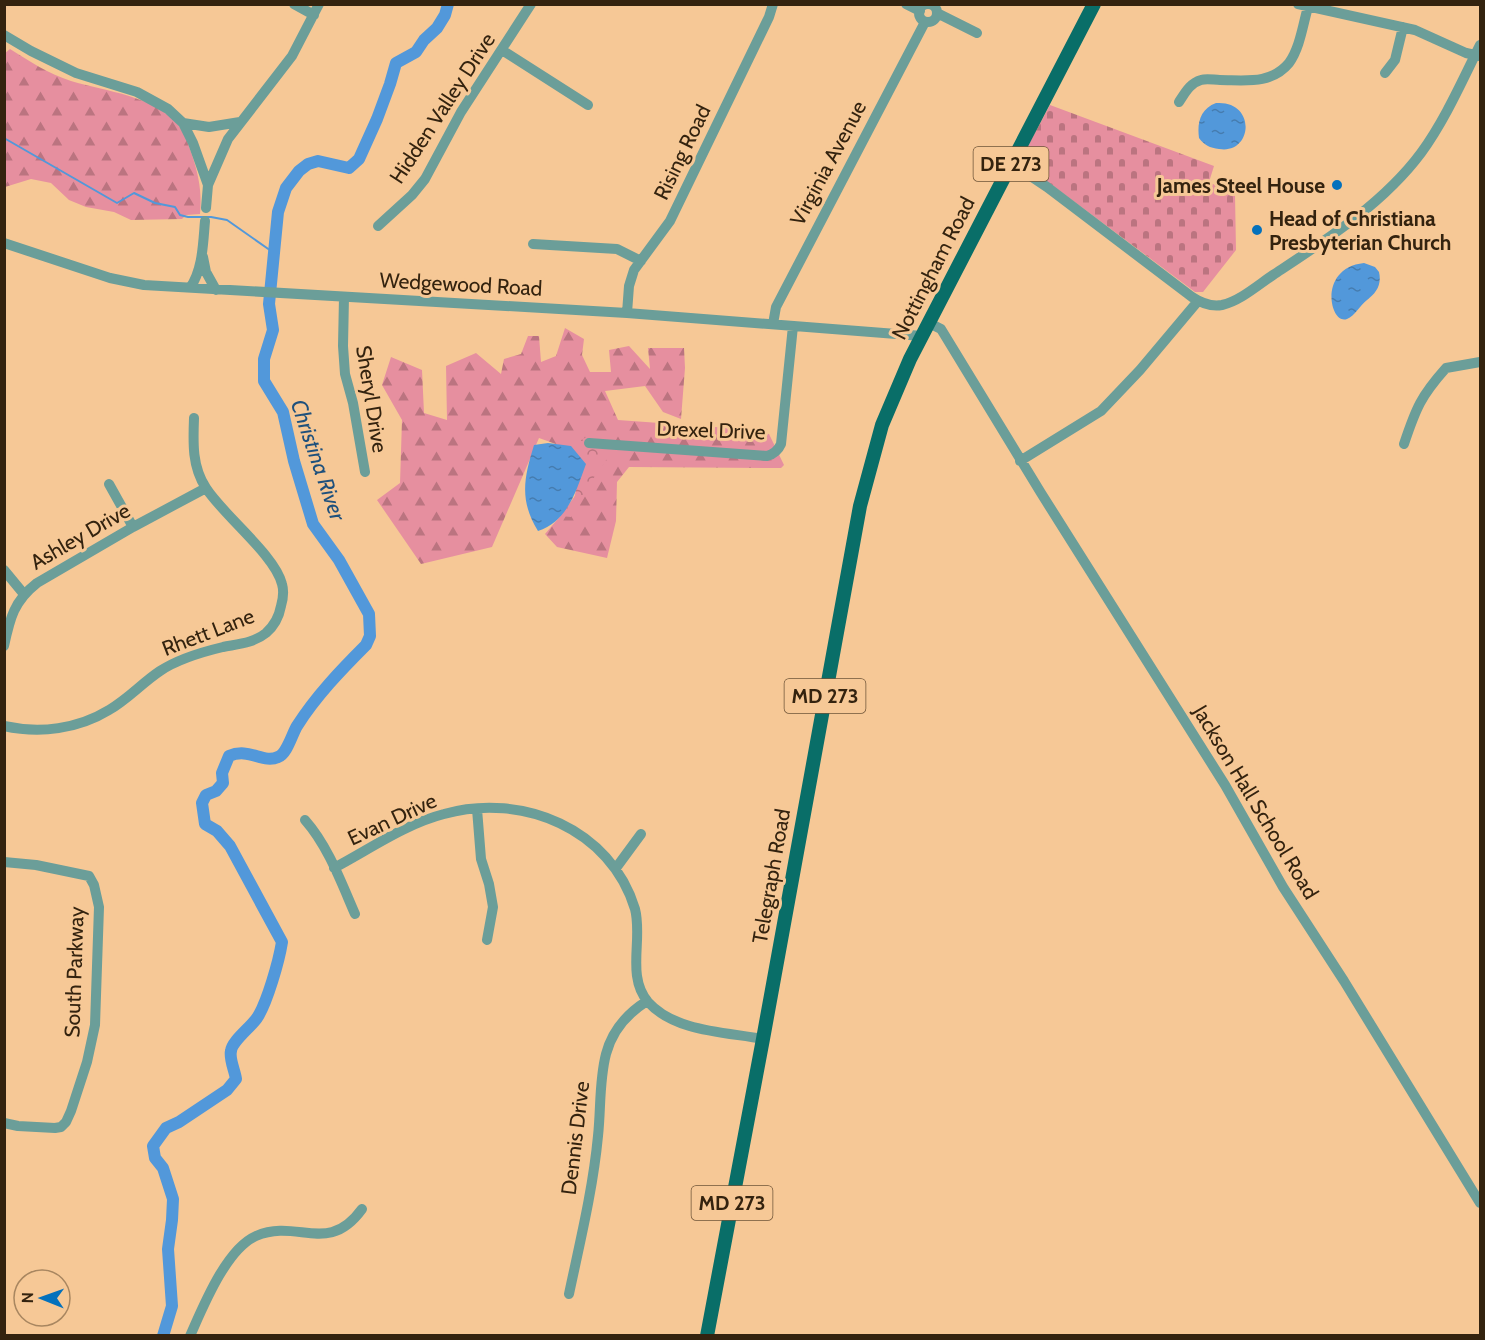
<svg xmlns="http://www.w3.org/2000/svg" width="1485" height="1340" font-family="Cabin,sans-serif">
<defs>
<pattern id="forest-firs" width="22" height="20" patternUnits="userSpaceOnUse" patternTransform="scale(1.5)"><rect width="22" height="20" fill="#e68f9f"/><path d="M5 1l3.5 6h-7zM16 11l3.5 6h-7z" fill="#bb7480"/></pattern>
<pattern id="cemetery-stones" width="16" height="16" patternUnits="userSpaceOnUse" patternTransform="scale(1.5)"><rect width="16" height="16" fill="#e68f9f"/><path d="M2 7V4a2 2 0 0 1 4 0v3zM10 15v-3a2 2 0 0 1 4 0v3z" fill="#bb7480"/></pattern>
<pattern id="park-crowns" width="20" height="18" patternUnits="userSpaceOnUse" patternTransform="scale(1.5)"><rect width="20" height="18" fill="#e68f9f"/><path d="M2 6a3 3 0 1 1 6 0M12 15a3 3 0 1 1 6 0" fill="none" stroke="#bb7480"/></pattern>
<pattern id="water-ripples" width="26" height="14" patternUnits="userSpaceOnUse" patternTransform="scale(1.5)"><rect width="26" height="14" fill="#5298da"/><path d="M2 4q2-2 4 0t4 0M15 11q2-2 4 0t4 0" fill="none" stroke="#457caf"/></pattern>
</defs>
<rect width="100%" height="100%" fill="#f6c896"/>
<path fill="url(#forest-firs)" d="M10 49C29 61 49 74 71 81 107 92 154 95 179 126 185 134 189 146 192 155 199 176 202 193 200 214L186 215 182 219 131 220 114 212 86 207 69 200 51 183 31 179 5 187 4 54Z
M565 328 584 339 582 355 590 372H611L609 350 629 346 650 369 648 348H684L685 368 681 419 663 412 645 386 605 391 618 420 729 428 769 434 784 465 781 468 629 467 617 482 616 521 607 558 557 547 545 534 573 501 589 456 539 438 492 547 421 564 377 500 400 483 402 420 382 385 391 357 422 370 424 413 447 420 446 366 476 353 501 374 504 359 521 354 528 336H539L541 362 556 356Z"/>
<path fill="url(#cemetery-stones)" d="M1050 105 1214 166 1209 182 1235 195 1236 250 1203 292H1195L1020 161Z"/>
<path fill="url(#park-crowns)" d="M595 432 611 453 593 479 571 517 560 516 575 496 580 459 571 446Z"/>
<path fill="url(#water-ripples)" d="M1216 103C1257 100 1253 155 1219 149 1210 148 1204 145 1199 138 1197 123 1200 109 1216 103Z
M1364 263 1375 267 1379 272C1382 285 1376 293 1367 300 1360 305 1355 316 1347 319 1330 326 1317 268 1364 263Z
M548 443 571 446 586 464C576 491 568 521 538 531 519 500 524 478 534 445Z"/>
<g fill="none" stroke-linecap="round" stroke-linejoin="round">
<path stroke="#5298da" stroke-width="2" d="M4 138 117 203 134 193 155 203 175 207 180 215 188 217H211L227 220 274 253"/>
<path stroke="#5298da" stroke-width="12" d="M163 1336 172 1306 168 1249 172 1220 173 1199 163 1168 155 1158 153 1146 166 1128 179 1122 227 1090 236 1079C235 1071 229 1059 231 1051 232 1041 250 1028 257 1018 267 1003 279 961 282 942L230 846 217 831 205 824 202 803 206 795 216 791 223 783 222 773 229 756C249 747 263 764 278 757 287 754 292 734 297 726 316 696 341 670 366 645L370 636 369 614 339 560 313 524 294 461 283 412 264 381V359L273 330 269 304 278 212 286 188 299 171 308 164 318 161 349 168 359 159 377 119 390 84 396 63 416 52 424 40 437 28 445 15 448 4"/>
<path stroke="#6b9e99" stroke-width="10" d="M294 4 314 15
M906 4 920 11
M1298 4 1415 30 1466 53 1480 56
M919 13a9 9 0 1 1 18 0a9 9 0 1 1-18 0Z
M937 13 977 33
M4 35 31 51 76 73 137 92 168 109 183 123 193 143 208 185 206 208
M502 50 588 105
M1385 73 1395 60 1403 27
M1179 102C1185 93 1190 83 1201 80 1207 78 1214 80 1220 80 1244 80 1271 85 1289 63 1300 48 1303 24 1308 7
M183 123 209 127 240 122
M1011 163 1047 187 1192 297C1201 303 1210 307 1222 305 1240 301 1258 285 1273 275 1326 240 1383 204 1421 153 1445 120 1462 81 1480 45
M208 185 228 139 292 56 319 4
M378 226 412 195 425 179 461 112 531 4
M4 243 110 278 144 285 627 313 922 336
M533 244 617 249 641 261
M203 257 206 272 216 290
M190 288C203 269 203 243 205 221
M344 297 343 346 345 374 353 403 365 472
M627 313 629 286 634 270 670 221 769 17 773 4
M929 323 941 329 1041 493 1225 785 1283 887 1344 981 1480 1203
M773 324 776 307 925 22
M589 443 767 456C774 454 778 451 781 444L793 326
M1404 444C1416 408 1421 396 1446 368L1480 362
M1020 461 1101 411 1140 370 1198 301
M109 484 133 527
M4 570 23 593
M4 646C10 618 14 601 37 583L133 527 206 488
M4 726C40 734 78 729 109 710 128 699 142 683 160 671 178 659 202 652 223 647 238 644 254 643 266 633 274 626 279 617 281 606 283 599 284 591 282 584 275 555 224 516 206 488 192 467 193 443 194 418
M477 809 481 859 489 884 493 907 487 940
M305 820C328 846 341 882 355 914
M4 862 36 865 89 876 94 885 99 907 95 1025 87 1062 71 1111 66 1122 61 1127 55 1128 18 1126 4 1123
M334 868C370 849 405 824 444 814 522 792 611 829 635 909 643 939 626 976 648 1002 675 1032 726 1032 763 1039
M616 868 641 834
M569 1294C580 1242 593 1189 598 1136 601 1109 599 1081 606 1054 612 1031 628 1013 647 1001
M190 1336C203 1307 226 1249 256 1236 298 1218 328 1256 362 1209"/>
<path stroke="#096e68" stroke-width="14" d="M707 1336 763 1039 860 506 882 425 910 359 1094 4"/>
</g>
<g fill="#0471bc" stroke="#f6c896" stroke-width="2">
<circle cx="1337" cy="185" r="6"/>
<circle cx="1257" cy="230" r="6"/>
</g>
<g text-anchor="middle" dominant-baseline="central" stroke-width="6" stroke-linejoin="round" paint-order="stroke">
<g fill="#f6c896" stroke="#6e5438" stroke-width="1.5">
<rect x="973.5" y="147" width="75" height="34" rx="4.5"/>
<rect x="784.5" y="679" width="81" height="34" rx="4.5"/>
<rect x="691.5" y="1186" width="81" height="34" rx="4.5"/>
</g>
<g font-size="20" font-weight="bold" fill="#34230f">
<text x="1011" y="164">DE 273</text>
<text x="825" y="696">MD 273</text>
<text x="732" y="1203">MD 273</text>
</g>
<g font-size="21" fill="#34230f" stroke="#f6c896">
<text transform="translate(442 108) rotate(-57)">Hidden Valley Drive</text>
<text transform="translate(682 152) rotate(-64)">Rising Road</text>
<text transform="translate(828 163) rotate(-62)">Virginia Avenue</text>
<text transform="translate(933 268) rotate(-63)">Nottingham Road</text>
<text transform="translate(461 284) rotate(3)">Wedgewood Road</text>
<text transform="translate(372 399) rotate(81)">Sheryl Drive</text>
<text transform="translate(711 430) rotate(2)">Drexel Drive</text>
<text transform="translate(80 536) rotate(-30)">Ashley Drive</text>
<text transform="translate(208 632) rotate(-21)">Rhett Lane</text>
<text transform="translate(1256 802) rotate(59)">Jackson Hall School Road</text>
<text transform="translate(392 819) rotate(-25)">Evan Drive</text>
<text transform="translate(771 876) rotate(-80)">Telegraph Road</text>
<text transform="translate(74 972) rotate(-88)">South Parkway</text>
<text transform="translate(575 1138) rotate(-83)">Dennis Drive</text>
</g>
<g font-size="21" font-weight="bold" fill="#34230f" stroke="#f6c896" text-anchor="end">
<text x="1325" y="185">James Steel House</text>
<text x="1269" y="218" text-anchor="start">Head of Christiana<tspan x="1269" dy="24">Presbyterian Church</tspan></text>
</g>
<g font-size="22" font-style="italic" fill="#1e507c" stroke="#f6c896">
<text transform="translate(318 460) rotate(71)">Christina River</text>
</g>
</g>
<rect width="1485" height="1340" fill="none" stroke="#34230f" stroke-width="12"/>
<g transform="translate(42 1298) rotate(271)"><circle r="28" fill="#f6c896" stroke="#a88660" stroke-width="1.5"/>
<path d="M0-4.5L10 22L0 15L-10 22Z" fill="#0471bc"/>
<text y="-9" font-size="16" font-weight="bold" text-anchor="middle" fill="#34230f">N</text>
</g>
</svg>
